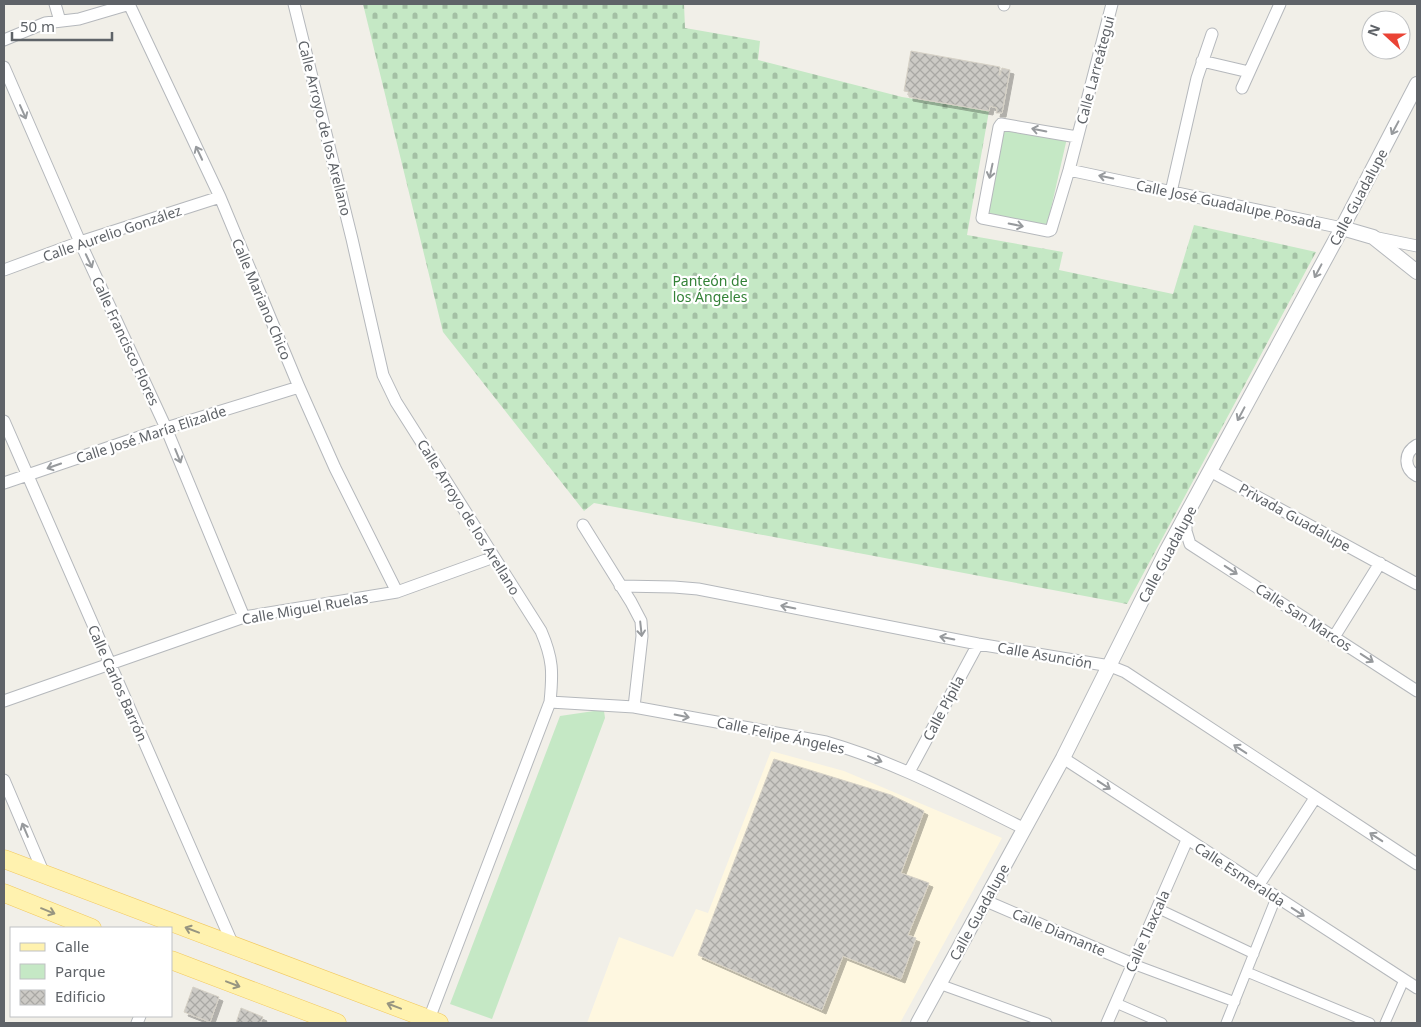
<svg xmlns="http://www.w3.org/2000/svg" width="1421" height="1027" font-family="'Noto Sans',sans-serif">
<defs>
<pattern id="cemetery-stones" width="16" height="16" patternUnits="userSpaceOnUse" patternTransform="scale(1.25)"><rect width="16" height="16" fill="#c5e8c5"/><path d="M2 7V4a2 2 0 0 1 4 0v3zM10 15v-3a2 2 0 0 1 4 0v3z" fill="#a3c0a4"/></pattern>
<pattern id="building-cross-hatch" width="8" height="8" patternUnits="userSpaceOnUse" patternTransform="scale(1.25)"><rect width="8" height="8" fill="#cccac5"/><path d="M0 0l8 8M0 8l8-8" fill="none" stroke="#a9a8a4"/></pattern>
<filter id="shadow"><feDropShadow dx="4" dy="4" stdDeviation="0" flood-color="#0004"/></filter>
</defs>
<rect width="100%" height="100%" fill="#f1efe8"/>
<path fill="#fef7e0" d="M771 751 844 771 1002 838 900 1023H587L619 937 673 957 696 909 708 913Z"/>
<path fill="#c5e8c5" d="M1004 127 1067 138 1047 226 985 215Z
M594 711H604L605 718 492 1019 450 1004 560 716Z"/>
<path fill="url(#cemetery-stones)" d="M363 4H684L685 28 760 41 758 60 902 97 989 111 967 235 1063 252 1059 270 1173 294 1194 225 1316 252 1127 604 594 503 584 511 443 332Z"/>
<path fill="url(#building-cross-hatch)" stroke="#d6d1c6" filter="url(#shadow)" d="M911 51 1000 67 999 75H1000L1002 68 1010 70 1002 113H996L997 108 990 106 989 111 909 97V92L904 91Z
M774 759 891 795 924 811 901 873 929 883 908 935 916 938 901 979 843 956 822 1010 698 955Z
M193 987 219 997 210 1022 184 1012Z
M241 1008 263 1017 260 1023H236Z"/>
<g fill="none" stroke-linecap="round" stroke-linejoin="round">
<g stroke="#b5b8bc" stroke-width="11">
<path id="pedestrian" d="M1157 908 1254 954
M1133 964 1235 1002
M1247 972 1370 1023
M939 984 1047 1023
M1116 1003 1162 1023
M1226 1023 1276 898
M1385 1023 1404 980"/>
</g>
<g stroke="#b5b8bc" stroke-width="13">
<path id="minor" d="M55 4 60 21
M129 4 220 197 299 387 335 468 397 592
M294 4 352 239 383 375 396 402 541 631C553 659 553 672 550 702L429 1019
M1004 5V4
M4 40 45 23 79 19 130 4
M1202 61 1249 72
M4 67 80 242 166 428 244 617
M1242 88 1280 4
M1077 137 1001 124 999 127 982 218 1048 231 1051 230 1069 170 1112 4
M1069 170 1342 228
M1171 192 1197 78 1212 34
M1373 237 1417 246
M4 270 80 242 220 197
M4 421 233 945
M1417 445C1403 453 1404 469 1417 476
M1210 471 1417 584
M4 483 166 428 299 387
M1186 518V531L1190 544 1417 691
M583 525 631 602 641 621 642 636 634 707
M620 586 674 587 698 589 978 644 1110 666 1125 672 1417 864
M1334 637 1380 563
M4 701 244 617 397 592 494 557
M550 702 634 707 826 742C896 762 960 797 1025 829
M1063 758 1417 988
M909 772 978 644
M4 780 44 874
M1258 886 1315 798
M986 901 1133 964
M137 1023 140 1016
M1107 1023 1187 840"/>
</g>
<g stroke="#b5b8bc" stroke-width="16">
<path id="tertiary" d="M1342 228 1373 237 1417 272
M918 1023 1063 758 1167 550 1342 228 1417 84"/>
</g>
<g stroke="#f2c960" stroke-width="19">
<path id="primary" d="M4 859 439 1023
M4 893 92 928
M171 960 337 1023"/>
</g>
<use href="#pedestrian" stroke="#fff" stroke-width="9"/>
<use href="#minor" stroke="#fff" stroke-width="11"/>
<use href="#tertiary" stroke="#fff" stroke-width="14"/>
<use href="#primary" stroke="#fff2af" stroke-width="18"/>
</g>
<defs><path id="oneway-shaft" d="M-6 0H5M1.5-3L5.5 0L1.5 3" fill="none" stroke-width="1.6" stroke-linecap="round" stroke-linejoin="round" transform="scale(1.25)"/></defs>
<g stroke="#979a9d">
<use href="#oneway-shaft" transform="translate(23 112) rotate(66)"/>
<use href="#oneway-shaft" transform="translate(1395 128) rotate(118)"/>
<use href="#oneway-shaft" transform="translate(1039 130) rotate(-169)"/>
<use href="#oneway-shaft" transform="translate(199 153) rotate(-115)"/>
<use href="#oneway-shaft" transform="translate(991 171) rotate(102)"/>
<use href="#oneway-shaft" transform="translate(1106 177) rotate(-168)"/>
<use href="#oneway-shaft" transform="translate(1016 225) rotate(11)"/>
<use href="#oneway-shaft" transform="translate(89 261) rotate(65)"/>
<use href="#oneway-shaft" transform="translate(1318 271) rotate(118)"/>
<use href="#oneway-shaft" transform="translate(1241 414) rotate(118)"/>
<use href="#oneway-shaft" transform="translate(178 456) rotate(68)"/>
<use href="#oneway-shaft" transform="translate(54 466) rotate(161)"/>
<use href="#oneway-shaft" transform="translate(1231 570) rotate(33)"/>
<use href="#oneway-shaft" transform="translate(788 607) rotate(-169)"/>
<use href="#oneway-shaft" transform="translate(641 629) rotate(84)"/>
<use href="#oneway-shaft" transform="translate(947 638) rotate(-169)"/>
<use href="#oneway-shaft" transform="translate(1367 658) rotate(33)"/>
<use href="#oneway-shaft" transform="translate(682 716) rotate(11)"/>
<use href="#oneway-shaft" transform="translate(1240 749) rotate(-147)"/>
<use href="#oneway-shaft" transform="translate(875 759) rotate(22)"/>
<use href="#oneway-shaft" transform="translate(1104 785) rotate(33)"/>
<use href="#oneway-shaft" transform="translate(25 830) rotate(-113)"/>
<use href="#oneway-shaft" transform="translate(1376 837) rotate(-147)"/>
<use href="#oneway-shaft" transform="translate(1298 912) rotate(33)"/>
</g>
<g stroke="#979581">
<use href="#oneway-shaft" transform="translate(48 911) rotate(22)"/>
<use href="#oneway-shaft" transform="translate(192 930) rotate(-159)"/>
<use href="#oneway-shaft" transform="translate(233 984) rotate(21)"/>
<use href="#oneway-shaft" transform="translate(394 1006) rotate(-159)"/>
</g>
<g text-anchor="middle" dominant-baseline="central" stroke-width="4.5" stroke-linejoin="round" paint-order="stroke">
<g font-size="14" fill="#5f6368" stroke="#fff">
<text transform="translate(1095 70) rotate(-75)">Calle Larreátegui</text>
<text transform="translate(325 128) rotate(76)">Calle Arroyo de los Arellano</text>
<text transform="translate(1358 197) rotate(-62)">Calle Guadalupe</text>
<text transform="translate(1229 204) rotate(12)">Calle José Guadalupe Posada</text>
<text transform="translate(112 233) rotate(-19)">Calle Aurelio González</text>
<text transform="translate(262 299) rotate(67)">Calle Mariano Chico</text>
<text transform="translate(126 341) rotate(65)">Calle Francisco Flores</text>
<text transform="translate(151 434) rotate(-18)">Calle José María Elizalde</text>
<text transform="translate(469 517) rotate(58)">Calle Arroyo de los Arellano</text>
<text transform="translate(1295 517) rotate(29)">Privada Guadalupe</text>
<text transform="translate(1167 554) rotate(-62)">Calle Guadalupe</text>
<text transform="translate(305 608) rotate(-10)">Calle Miguel Ruelas</text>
<text transform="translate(1304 617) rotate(33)">Calle San Marcos</text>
<text transform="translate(1045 655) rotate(10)">Calle Asunción</text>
<text transform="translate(118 683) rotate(66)">Calle Carlos Barrón</text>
<text transform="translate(943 708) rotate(-62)">Calle Pípila</text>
<text transform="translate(781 735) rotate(12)">Calle Felipe Ángeles</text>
<text transform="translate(1240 874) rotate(33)">Calle Esmeralda</text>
<text transform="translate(979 912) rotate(-61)">Calle Guadalupe</text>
<text transform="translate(1147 931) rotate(-66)">Calle Tlaxcala</text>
<text transform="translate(1059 932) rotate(23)">Calle Diamante</text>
</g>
<g font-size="14" fill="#348238" stroke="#fff">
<text x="710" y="280">Panteón de<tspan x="710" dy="16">los Ángeles</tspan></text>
</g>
</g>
<rect width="1421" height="1027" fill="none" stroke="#5f6368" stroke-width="10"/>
<rect x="10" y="927" width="162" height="90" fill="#ffffff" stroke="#bfc1c3"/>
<rect x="20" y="943" width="25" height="8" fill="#fff2af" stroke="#bfc1c3"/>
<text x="55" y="952" font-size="15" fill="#5f6368">Calle</text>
<rect x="20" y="964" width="25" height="15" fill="#c5e8c5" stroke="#bfc1c3"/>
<text x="55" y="977" font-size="15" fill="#5f6368">Parque</text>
<rect x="20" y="990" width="25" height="15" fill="url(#building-cross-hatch)" stroke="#bfc1c3"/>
<text x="55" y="1002" font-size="15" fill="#5f6368">Edificio</text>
<g transform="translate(1386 35) rotate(291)"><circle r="24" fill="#ffffff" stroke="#bfc1c3"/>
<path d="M0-4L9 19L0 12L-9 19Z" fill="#ea4335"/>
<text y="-8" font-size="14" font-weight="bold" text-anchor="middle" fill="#5f6368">N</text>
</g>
<path d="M12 32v8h100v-8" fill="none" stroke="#5f6368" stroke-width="2.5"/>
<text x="20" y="32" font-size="15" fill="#5f6368" stroke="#ffffff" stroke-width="4" paint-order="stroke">50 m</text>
</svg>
